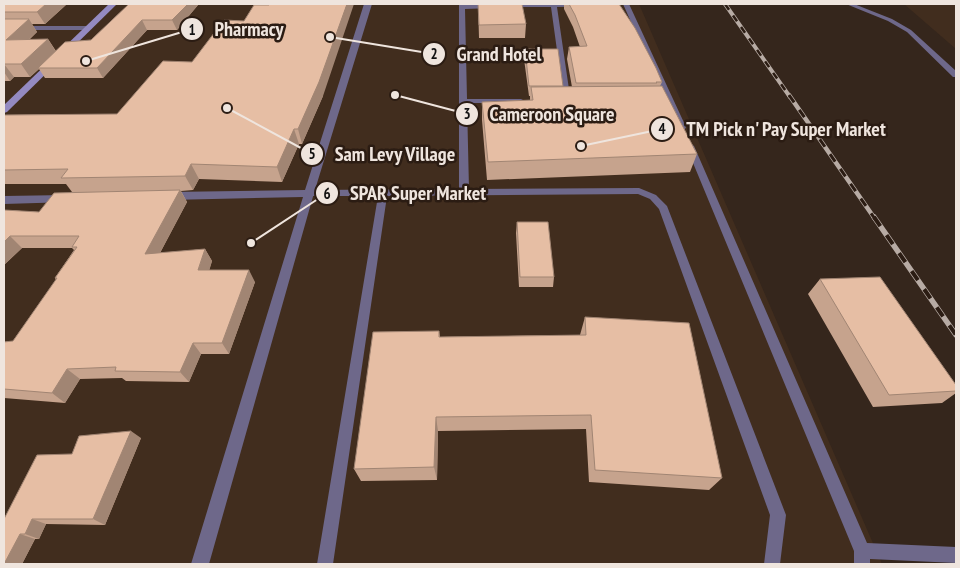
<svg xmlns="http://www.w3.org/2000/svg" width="960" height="568" font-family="'PT Sans Narrow',sans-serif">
<rect width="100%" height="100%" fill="#35261c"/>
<path fill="#412d1e" d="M4 4H639L882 564H4Z
M904 4H956V49Z"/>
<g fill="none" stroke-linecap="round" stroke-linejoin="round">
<path fill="#6e688a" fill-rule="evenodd" d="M459 4H493L496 6 493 8 465 9 467 99H521L525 101 521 103H467L469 189 639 188 656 195 667 206 786 515 780 564H764L770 515 659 209 650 199 638 194 387 196 333 564H317L378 196H309L304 193 309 190 459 189Z
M509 4H606L603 6 557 7 571 103 564 101 551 7H507V5Z
M623 4H629L686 127 685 129H679L678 127Z
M846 4H854L892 19 911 30 956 71V77H953L907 32 888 21Z
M690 143 694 146 867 543 956 547V563L870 559V564H854V551L686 146Z"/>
<path fill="#6e688a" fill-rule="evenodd" d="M364 4H372L314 193 209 564H191L303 197 169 200 164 196 169 192 305 190Z
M4 26H88L92 28 88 30H4Z
M66 195 70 196 71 199 70 202 4 204V196Z"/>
<path fill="#948ac1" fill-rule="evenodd" d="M109 4H117L7 112 4 113V105Z"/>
<g stroke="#b7aba4" stroke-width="4">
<path id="rail-far2" d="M725 4 790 97"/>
</g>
<g stroke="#b7aba4" stroke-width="4.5">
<path id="rail-far1" d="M789 95 875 219"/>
</g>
<g stroke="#b7aba4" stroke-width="5.5">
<path id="rail" d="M874 217 956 335"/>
</g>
<use href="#rail-far2" stroke="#2b1c13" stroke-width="2.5" stroke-dasharray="7" stroke-linecap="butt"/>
<use href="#rail-far1" stroke="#2b1c13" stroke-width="3" stroke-dasharray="9" stroke-linecap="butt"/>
<use href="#rail" stroke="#2b1c13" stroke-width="4" stroke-dasharray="11" stroke-linecap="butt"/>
</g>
<path fill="#c6a38d" d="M4 4H67L45 24H32L37 32 29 40 48 39 56 51 91 40 129 4H198V5L177 30H147L103 78H45L39 69 30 77H14L10 81H4Z
M478 4 526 24 525 38H479Z
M564 4H619L662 82 660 86 697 154 690 172 487 180 482 120V102L530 100V96H529L524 59 525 49 563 87H572L567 59 569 47H580L573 27 564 9Z
M323 96 302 144H299L282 182 199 179 193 190 181 191 187 202 160 253 205 249 212 261 209 270 255 282 229 354H201L189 382 126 381 122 378 80 379 65 403 4 398V342L13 341 56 280 55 278 74 250 72 248H22L4 265V210L39 212 72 192 66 184H4V115L117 114Z
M517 222 554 277 553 287H519L516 233Z
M820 279 956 385V393L942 403 873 407 808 294Z
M585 317 722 478 709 490 589 482 586 429 438 431 437 480 361 481 354 469 439 331 440 337 580 335Z
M141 438 105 525 46 524 39 539H35L22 564H4V519L72 454Z"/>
<path fill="#a18573" d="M46 4H67L45 24 37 12Z
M188 4H198V5L177 30 172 20Z
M347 4H354L323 96 302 144 298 129Z
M29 19 37 32 15 52 6 40Z
M142 20 147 30 103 78 97 68Z
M48 39 56 52 38 68 39 69 30 77 21 64Z
M4 64 14 77 10 81 4 72Z
M294 129 299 144 282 182 277 167Z
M191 164 199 179 193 190 185 176Z
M180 190 187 202 153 266 145 254Z
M10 236 22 248 4 265V242Z
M205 249 212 261 206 282 198 270Z
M249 270 255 282 229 354 222 343Z
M193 343 201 354 189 382 180 372Z
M67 369 80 379 65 403 52 393Z
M436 417 438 431 437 480 434 467Z
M131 431 141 438 105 525 93 519Z
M32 519 46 524 39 539 25 534Z
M20 534 35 539 22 564H4Z"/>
<path fill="#e6bea4" stroke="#a18573" d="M4 4H46L37 12H4Z
M129 4H188L172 20H142L97 68H38L65 42 91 40Z
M270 4H347L319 82 298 129H294L277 167 191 164 185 176 61 178 68 169 4 170V115L117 114 163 61 192 62 224 20 244 21 254 5H269Z
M478 4H522L526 24 479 25Z
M569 4H619L635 28 656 68 662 82H656L657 83H576L569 47 587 46 575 15Z
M4 19H29L6 40 48 39 21 64H4Z
M525 49H558L563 86H529Z
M662 86 697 154 488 162 482 102 533 100 531 87Z
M180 190 145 254 205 249 198 270H249L222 343H193L180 372 115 371 116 367 67 369 52 393 4 389V342L13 341 57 278H55L77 247H72L79 236H10L4 242V210L39 212 54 193Z
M517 222H548L554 277H520Z
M880 277 956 385V391L889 395 820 279Z
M585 317 689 323 722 478 595 470 591 415 436 417 434 467 354 469 373 332 439 331V337L586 335Z
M131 431 93 519H32L25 534H20L4 564V519L37 455 72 454 79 436Z"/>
<path fill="none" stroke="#efe5de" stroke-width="2" d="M86 61L192 29M330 37L434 54M395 95L467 114M581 146L662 129M227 108L312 154M251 243L327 193"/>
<g fill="#efe5de" stroke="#2b1c13" stroke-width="2">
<circle cx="86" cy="61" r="5"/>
<circle cx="330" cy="37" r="5"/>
<circle cx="395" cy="95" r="5"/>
<circle cx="581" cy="146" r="5"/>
<circle cx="227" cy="108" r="5"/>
<circle cx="251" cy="243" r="5"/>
<circle cx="192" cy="29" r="12"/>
<circle cx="434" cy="54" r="12"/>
<circle cx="467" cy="114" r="12"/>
<circle cx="662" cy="129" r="12"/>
<circle cx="312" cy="154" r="12"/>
<circle cx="327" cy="193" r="12"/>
</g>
<g font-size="15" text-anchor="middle" font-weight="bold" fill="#111">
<text x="192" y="35">1</text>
<text x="434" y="59">2</text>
<text x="467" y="119">3</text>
<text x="662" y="134">4</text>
<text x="312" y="159">5</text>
<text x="327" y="199">6</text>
</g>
<g font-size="20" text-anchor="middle" font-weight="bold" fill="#efe5de" stroke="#2b1c13" stroke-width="5" stroke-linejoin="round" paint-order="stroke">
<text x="249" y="36">Pharmacy</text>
<text x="499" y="61">Grand Hotel</text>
<text x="552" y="121">Cameroon Square</text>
<text x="786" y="136">TM Pick n' Pay Super Market</text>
<text x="395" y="161">Sam Levy Village</text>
<text x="418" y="200">SPAR Super Market</text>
</g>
<rect width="960" height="568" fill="none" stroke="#efe5de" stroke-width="10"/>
</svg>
